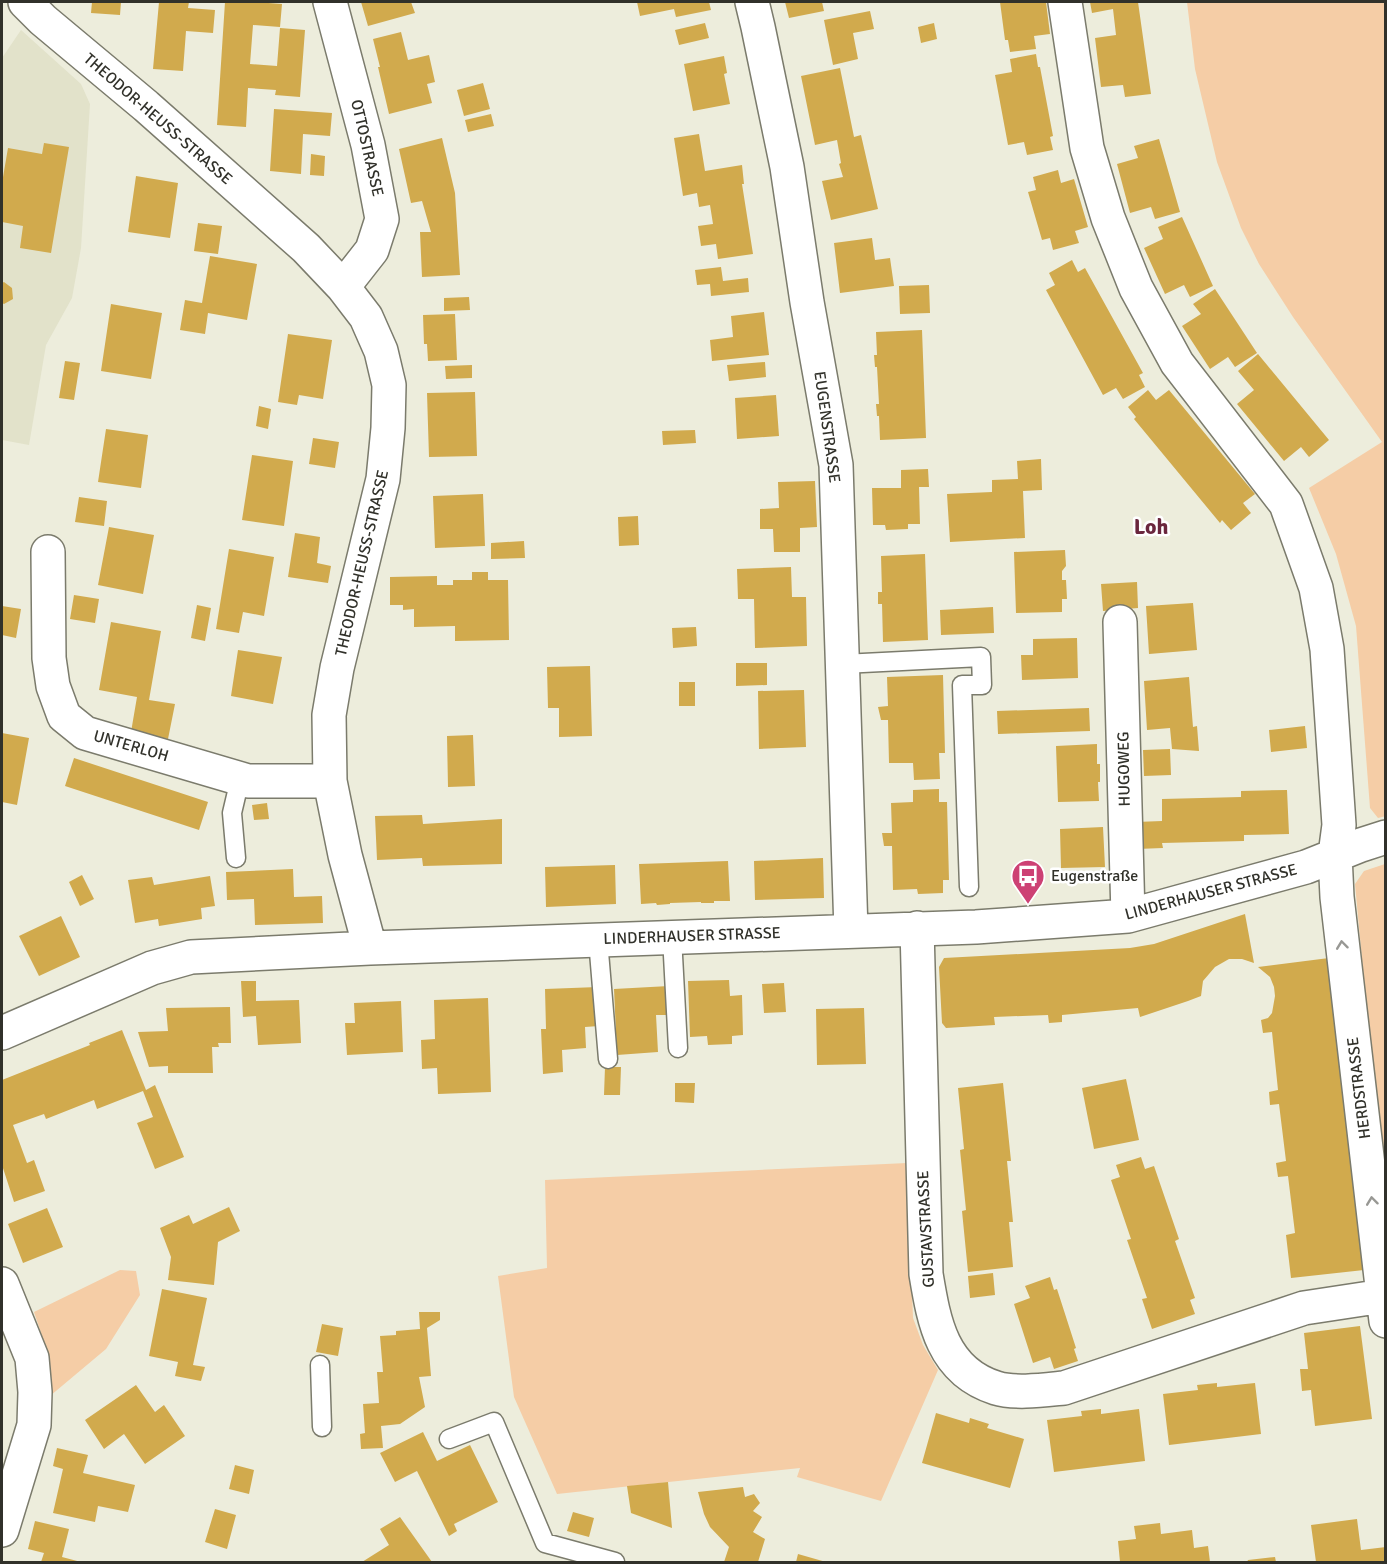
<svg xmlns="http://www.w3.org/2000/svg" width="1387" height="1564" font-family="Signika,sans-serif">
<rect width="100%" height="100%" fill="#ededdc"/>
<path fill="#e2e2ca" d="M21 30 81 84 90 104 81 248 72 298 46 345 29 445 2 440V58Z"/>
<path fill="#f5cda6" d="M1187 2H1385L1386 816 1378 818 1370 808 1356 626 1336 554 1309 488 1382 442 1293 317 1259 264 1241 228 1217 162 1195 69Z
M1385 864V1208L1355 884 1364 871Z
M907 1163 913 1318 923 1345 938 1370 881 1501 797 1477 800 1468 557 1494 514 1397 498 1276 547 1268 545 1180Z
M120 1270 136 1271 140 1295 106 1349 50 1396 47 1351 34 1312Z"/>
<path fill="#d1aa4d" d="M92 2H121L120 15 91 13Z
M159 2H189L188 8 215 10 213 33 186 31 183 71 153 69Z
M225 2H255L282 4 280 27 253 25 250 64 277 66 280 28 305 30 300 97 275 95 276 90 248 88 246 127 217 125Z
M361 2H411L415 13 368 26Z
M637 2H709L711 10 676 17 674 9 640 16Z
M785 2H822L824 11 789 18Z
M1000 2H1046L1050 34 1034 36 1036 49 1010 52 1008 40H1005Z
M1090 2H1138L1151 94 1125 97 1123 85 1101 87 1095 38 1116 35 1113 9 1092 13Z
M870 11 874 29 853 33 858 59 833 65 824 20Z
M705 23 709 38 679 45 675 30Z
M934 23 937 39 921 43 918 27Z
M401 32 408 60 429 55 435 82 427 84 432 103 389 114 378 67H380L373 39Z
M1036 54 1038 67H1040L1053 136 1050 137 1053 150 1027 155 1024 142 1008 145 995 75 1012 72 1010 59Z
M724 56 727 73 724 74 730 104 693 111 684 64Z
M840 68 854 137 861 135 878 209 831 220 822 181 843 177 839 164 841 163 837 140 815 145 801 76Z
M483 83 490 109 464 116 457 90Z
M274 109 332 113 330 136 303 134 301 174 270 171Z
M491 114 494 126 468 132 465 120Z
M699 134 705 171 742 165 744 184H742L753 254 718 259 716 244 701 246 698 226 713 224 710 205 699 207 697 193 683 196 674 138Z
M442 138 455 193 460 275 422 277 420 232H431L422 201 411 203 399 149Z
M1159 139 1180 212 1155 219 1151 207 1130 213 1117 164 1138 158 1134 146Z
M44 143 69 147 51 253 20 248 23 226 2 222V183L8 148 42 154Z
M311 154 325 156 324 176 310 175Z
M1058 170 1061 183 1074 179 1088 227 1075 231 1079 243 1053 250 1050 238 1042 240 1028 192 1036 190 1033 177Z
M136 176 178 183 170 238 128 232Z
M1182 217 1213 286 1190 297 1184 285 1165 294 1144 248 1163 239 1158 227Z
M198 223 222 226 218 254 194 251Z
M872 238 875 260 890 258 894 286 840 293 834 243Z
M210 256 257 264 247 320 208 313 205 334 180 330 185 300 202 303Z
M1072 260 1078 272 1085 268 1143 373 1139 375 1145 387 1123 399 1116 388 1103 395 1046 290 1055 285 1049 273Z
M721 267 723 281 748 278 749 292 711 296 710 284 697 285 695 270Z
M4 282 12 288 13 299 4 304 2 303V283Z
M929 285 930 313 900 314 899 286Z
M1215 289 1257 353 1235 367 1228 357 1210 369 1182 326 1201 314 1193 304Z
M469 297 470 310 444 311V298Z
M111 304 162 313 151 379 101 371Z
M764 312 769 355 712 361 710 340 733 337 731 316Z
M455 314 457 360 428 361 427 344H424L423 315Z
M922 330 926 438 880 440 879 416H877L876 404H879L877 367H875L874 355H877L876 332Z
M288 334 332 340 323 399 299 395 297 405 278 402Z
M1258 354 1329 440 1309 457 1301 447 1284 461 1237 404 1254 390 1238 371Z
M65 361 80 363 74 400 59 398Z
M765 362 766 377 729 381 727 365Z
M472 365V378L446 379 445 366Z
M1148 390 1156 400 1169 390 1255 494 1243 503 1251 513 1231 530 1222 520 1220 523 1134 419 1136 417 1128 407Z
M475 392 477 456 429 457 427 393Z
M776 395 779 436 737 439 735 398Z
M259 406 271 409 268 429 256 426Z
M106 429 148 435 141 488 98 482Z
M695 430 696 443 663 445 662 431Z
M313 438 339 442 335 468 309 464Z
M252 455 293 461 284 526 242 520Z
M1041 459 1042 490 1023 491 1025 538 950 542 947 494 992 492V480L1018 479 1017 461Z
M928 469 929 487H919L920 524H908V529L886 530 885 525H873L872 488H901V470Z
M815 481 817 527 800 528V552H774L773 529H760V509L779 508 778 482Z
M483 494 485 546 435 548 433 496Z
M79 497 107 501 104 526 75 522Z
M638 516 639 545 619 546 618 517Z
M109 527 154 535 143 594 98 585Z
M295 533 320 537 317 563 331 566 328 583 288 577Z
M524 541 525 558 491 559V543Z
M229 549 274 557 264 616 243 612 239 633 216 629Z
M1065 550 1066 566 1062 571V580H1066L1067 599H1062V612L1016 613 1014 552Z
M925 554 928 640 883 642 882 604H878V592H882L881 556Z
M791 567 792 597H806L807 646 755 648 754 599H738L737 569Z
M472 572H488V580H508L509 640 455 641V626L414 627V609L403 610V605H390V577L437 576V585H453V580H472Z
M1137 582 1138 608 1103 611 1101 584Z
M74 595 99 599 95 623 70 619Z
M1193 603 1197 650 1149 654 1146 606Z
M197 605 211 608 205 641 191 638Z
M2 606 21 609 16 638 2 635Z
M993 607 994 633 941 635 940 610Z
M111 622 161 631 149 700 175 704 168 739 131 732 137 697 99 690Z
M696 627 697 646 673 648 672 628Z
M1077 638 1078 678 1022 680 1021 655H1033V639Z
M238 650 282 657 273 704 231 696Z
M736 663H767V685L736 686Z
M590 666 592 736 559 737V708H548L547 667Z
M943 675 945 753H939L940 779 914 780 913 763H889L888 720H881L878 707 888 706 887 677Z
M1189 677 1193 727 1197 726 1199 751 1172 749 1170 728 1147 730 1144 681Z
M679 682H695V706H679Z
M804 690 806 747 759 749 758 691Z
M1089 708 1090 731 998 734 997 711Z
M1305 726 1307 748 1271 752 1269 730Z
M2 733 29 738 17 805 2 802Z
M473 735 475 786 448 787 447 736Z
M1097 744V764H1100V782H1098L1099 801 1058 802 1056 746Z
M1170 749 1171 775 1144 776 1143 750Z
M74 758 208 802 199 830 65 786Z
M939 789V802H947L949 880H943V893L918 894 917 889 893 890 892 846H884L882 833H892L891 803 913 802V790Z
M1287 790 1289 834 1244 835V841L1162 843 1163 848 1137 849 1136 822 1162 821V799L1241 797V791Z
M267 803 269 819 254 820 252 805Z
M422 815 423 824 502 819V864L423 866 422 858 377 860 375 816Z
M1103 827 1105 867 1061 868 1060 829Z
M823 858 824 898 755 900 754 861Z
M728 861 730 901H714V903H701V902L670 903V904L657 905 656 903 641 904 639 864Z
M615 865 616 904 546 907 545 867Z
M293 869 294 897 322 896 323 923 255 925 254 899 227 900 226 872Z
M82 875 94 899 80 906 69 882Z
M210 876 215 906 201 908 202 919 159 926 158 919 135 923 128 880 152 877 154 885Z
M1245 914 1254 963 1242 959H1229L1215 967 1203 981 1201 996 1188 1001 1140 1017 1138 1008 1062 1015V1022L1049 1023 1048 1015 994 1017 995 1025 946 1028 942 1023 939 967 944 958 1130 948 1154 944Z
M61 916 80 957 39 976 19 936Z
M1329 958 1364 1270 1291 1278 1286 1235 1295 1233 1288 1176 1278 1177 1276 1163 1286 1161 1279 1104 1270 1105 1269 1092 1278 1090 1272 1032 1263 1033 1261 1020 1268 1018 1272 1013 1275 996 1274 987 1270 977 1258 967Z
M729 980 730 996 742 995 743 1035 732 1036V1044L708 1045 707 1036 690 1037 688 981Z
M241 981H256V1001L299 1000 301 1043 258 1045 256 1016 243 1017Z
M784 983 786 1012 764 1013 762 984Z
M669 986 670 1015H656L658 1052 617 1055 614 989Z
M598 987 599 1026 585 1027 586 1048 562 1050 563 1072 543 1074 541 1029H546L545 989Z
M488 998 491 1092 438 1094 437 1068 422 1069 421 1040 435 1039 434 1000Z
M401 1001 403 1052 347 1055 345 1023H355L354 1003Z
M230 1007 231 1043H218L219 1047H212L213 1073H168V1066L149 1067 138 1032 168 1031 166 1008Z
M864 1008 866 1064 817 1065 816 1009Z
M122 1030 146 1090 155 1085 184 1157 155 1169 137 1123 153 1117 143 1091 97 1109 94 1100 46 1119 44 1114 13 1125 27 1163 34 1160 45 1191 14 1202 2 1165V1080L90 1045 89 1043Z
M605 1067H621L620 1095H604Z
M1126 1079 1139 1140 1094 1149 1082 1088Z
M675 1083H695L694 1103 675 1102Z
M1003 1083 1011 1161H1007L1013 1222H1009L1013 1267 968 1272 962 1211 966 1210 960 1150 964 1149 958 1088Z
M1141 1157 1145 1169 1154 1166 1179 1239 1175 1241 1195 1298 1190 1300 1195 1314 1152 1329 1142 1299 1147 1298 1127 1240 1131 1239 1111 1180 1120 1177 1116 1165Z
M229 1207 240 1231 218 1242 214 1285 168 1280 171 1257 160 1228 189 1215 193 1224Z
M47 1208 63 1247 23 1263 8 1224Z
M993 1273 995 1295 970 1298 968 1276Z
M1050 1277 1054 1290 1057 1289 1076 1348 1074 1349 1078 1361 1054 1369 1050 1357 1033 1363 1014 1304 1030 1298 1025 1286Z
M162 1289 207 1298 193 1365 205 1367 201 1381 175 1376 178 1362 149 1356Z
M419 1312H440V1320L427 1328 431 1376 419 1377 425 1407 400 1424 381 1426 383 1448 361 1449 360 1434 365 1433 363 1404 379 1403 377 1372H383L380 1336 396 1335V1331L420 1329Z
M322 1324 343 1328 338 1356 316 1352Z
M1360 1326 1372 1419 1315 1426 1311 1390 1302 1391 1300 1369H1308L1304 1333Z
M1217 1383V1387L1255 1383 1261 1434 1169 1445 1163 1394 1198 1390 1197 1385Z
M136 1385 155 1412 164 1405 185 1436 145 1464 124 1434 104 1449 85 1420Z
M1101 1409V1414L1139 1409 1145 1461 1054 1472 1047 1420 1082 1416 1081 1411Z
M936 1413 969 1423 970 1418 989 1424 987 1428 1024 1439 1010 1488 922 1463Z
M423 1432 437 1461 470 1445 498 1502 454 1524 457 1531 449 1536 417 1471 395 1482 380 1453Z
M57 1448 88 1455 83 1473 135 1485 128 1512 98 1506 95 1522 53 1513 63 1469 53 1466Z
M235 1465 254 1470 249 1494 229 1489Z
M668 1482 672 1528 631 1513 627 1486Z
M743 1487 745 1497 754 1494 760 1503 753 1511 762 1517 753 1532 765 1539 758 1562H724L729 1547 710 1527 704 1514 698 1492Z
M215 1509 236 1515 227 1549 205 1542Z
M573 1512 594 1518 589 1537 567 1531Z
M400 1517 432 1562H362L389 1545 380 1529Z
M1357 1519 1361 1550 1386 1547V1562H1316L1311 1525Z
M35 1521 69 1529 62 1557 81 1562H41L44 1553 28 1549Z
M1160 1523 1161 1534 1192 1530 1194 1548 1208 1546 1210 1562H1120L1118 1541 1136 1539 1134 1526Z
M798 1554 826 1562H796Z
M1275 1557 1276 1562H1247L1248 1560Z"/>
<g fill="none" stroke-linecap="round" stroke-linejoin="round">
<g stroke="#7b7b6c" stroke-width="21">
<path id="lane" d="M843 664 981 657 982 685H962L969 887
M236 858 232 813 240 779
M672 937 678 1048
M598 940 608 1059
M320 1365 322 1427
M449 1439 494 1422 545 1543 615 1562"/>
</g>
<g stroke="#7b7b6c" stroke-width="36">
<path id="street" d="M25 2 43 20 146 106 306 248 343 287 366 317 381 351 389 385 388 428 383 479 337 668 329 715 330 781 345 855 370 948
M330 2 368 145 382 219 372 250 343 287
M752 2 758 27 787 167 807 302 836 465 851 931
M1065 2 1087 148 1108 218 1136 288 1177 363 1286 504 1316 588 1327 649 1339 825 1335 855 1337 897 1386 1321
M48 552 49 658 53 686 64 716 85 733 248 781H330
M1120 622 1128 916
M917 928 926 1274C934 1322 942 1371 996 1388 1015 1394 1044 1390 1064 1388L1304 1308 1383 1296
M2 1033 152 968 191 957 370 948 976 927 1128 916 1306 867 1361 845 1386 837
M2 1284 32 1358 35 1392 34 1425 2 1530"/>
</g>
<use href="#lane" stroke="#fff" stroke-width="18"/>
<use href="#street" stroke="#fff" stroke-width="33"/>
</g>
<defs><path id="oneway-chevron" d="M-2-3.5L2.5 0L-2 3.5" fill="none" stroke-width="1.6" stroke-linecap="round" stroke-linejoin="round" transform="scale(1.5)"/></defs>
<g stroke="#989894">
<use href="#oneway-chevron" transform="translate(1342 945) rotate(-97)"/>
<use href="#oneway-chevron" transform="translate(1372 1201) rotate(-97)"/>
</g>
<defs>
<g id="bus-pin" transform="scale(1.725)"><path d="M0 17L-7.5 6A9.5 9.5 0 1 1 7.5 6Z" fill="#cd4174" stroke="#fff"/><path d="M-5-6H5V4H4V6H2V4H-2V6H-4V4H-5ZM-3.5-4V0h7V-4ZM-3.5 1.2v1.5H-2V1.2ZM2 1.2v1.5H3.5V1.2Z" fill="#fff"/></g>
</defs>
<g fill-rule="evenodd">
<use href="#bus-pin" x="1028" y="876"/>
</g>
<g text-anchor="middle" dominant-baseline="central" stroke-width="5" stroke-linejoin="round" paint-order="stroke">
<g font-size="16" fill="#31312a" stroke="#fff">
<text transform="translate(158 119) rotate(41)">THEODOR-HEUSS-STRASSE</text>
<text transform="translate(367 148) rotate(77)">OTTOSTRASSE</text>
<text transform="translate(827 427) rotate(82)">EUGENSTRASSE</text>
<text transform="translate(362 563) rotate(-77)">THEODOR-HEUSS-STRASSE</text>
<text transform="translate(131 746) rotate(16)">UNTERLOH</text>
<text transform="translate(1124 769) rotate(-91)">HUGOWEG</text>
<text transform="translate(1211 892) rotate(-15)">LINDERHAUSER STRASSE</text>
<text transform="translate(692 936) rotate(-2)">LINDERHAUSER STRASSE</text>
<text transform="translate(1359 1088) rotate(-97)">HERDSTRASSE</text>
<text transform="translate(926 1229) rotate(-93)">GUSTAVSTRASSE</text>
</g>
<g font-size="16" fill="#31312a" stroke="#fff" text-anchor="start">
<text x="1051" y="876">Eugenstraße</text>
</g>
<g font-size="22" font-weight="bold" fill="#6a263d" stroke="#fff">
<text x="1151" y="526">Loh</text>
</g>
</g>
<rect width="1387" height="1564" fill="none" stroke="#31312a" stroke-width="6"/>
</svg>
